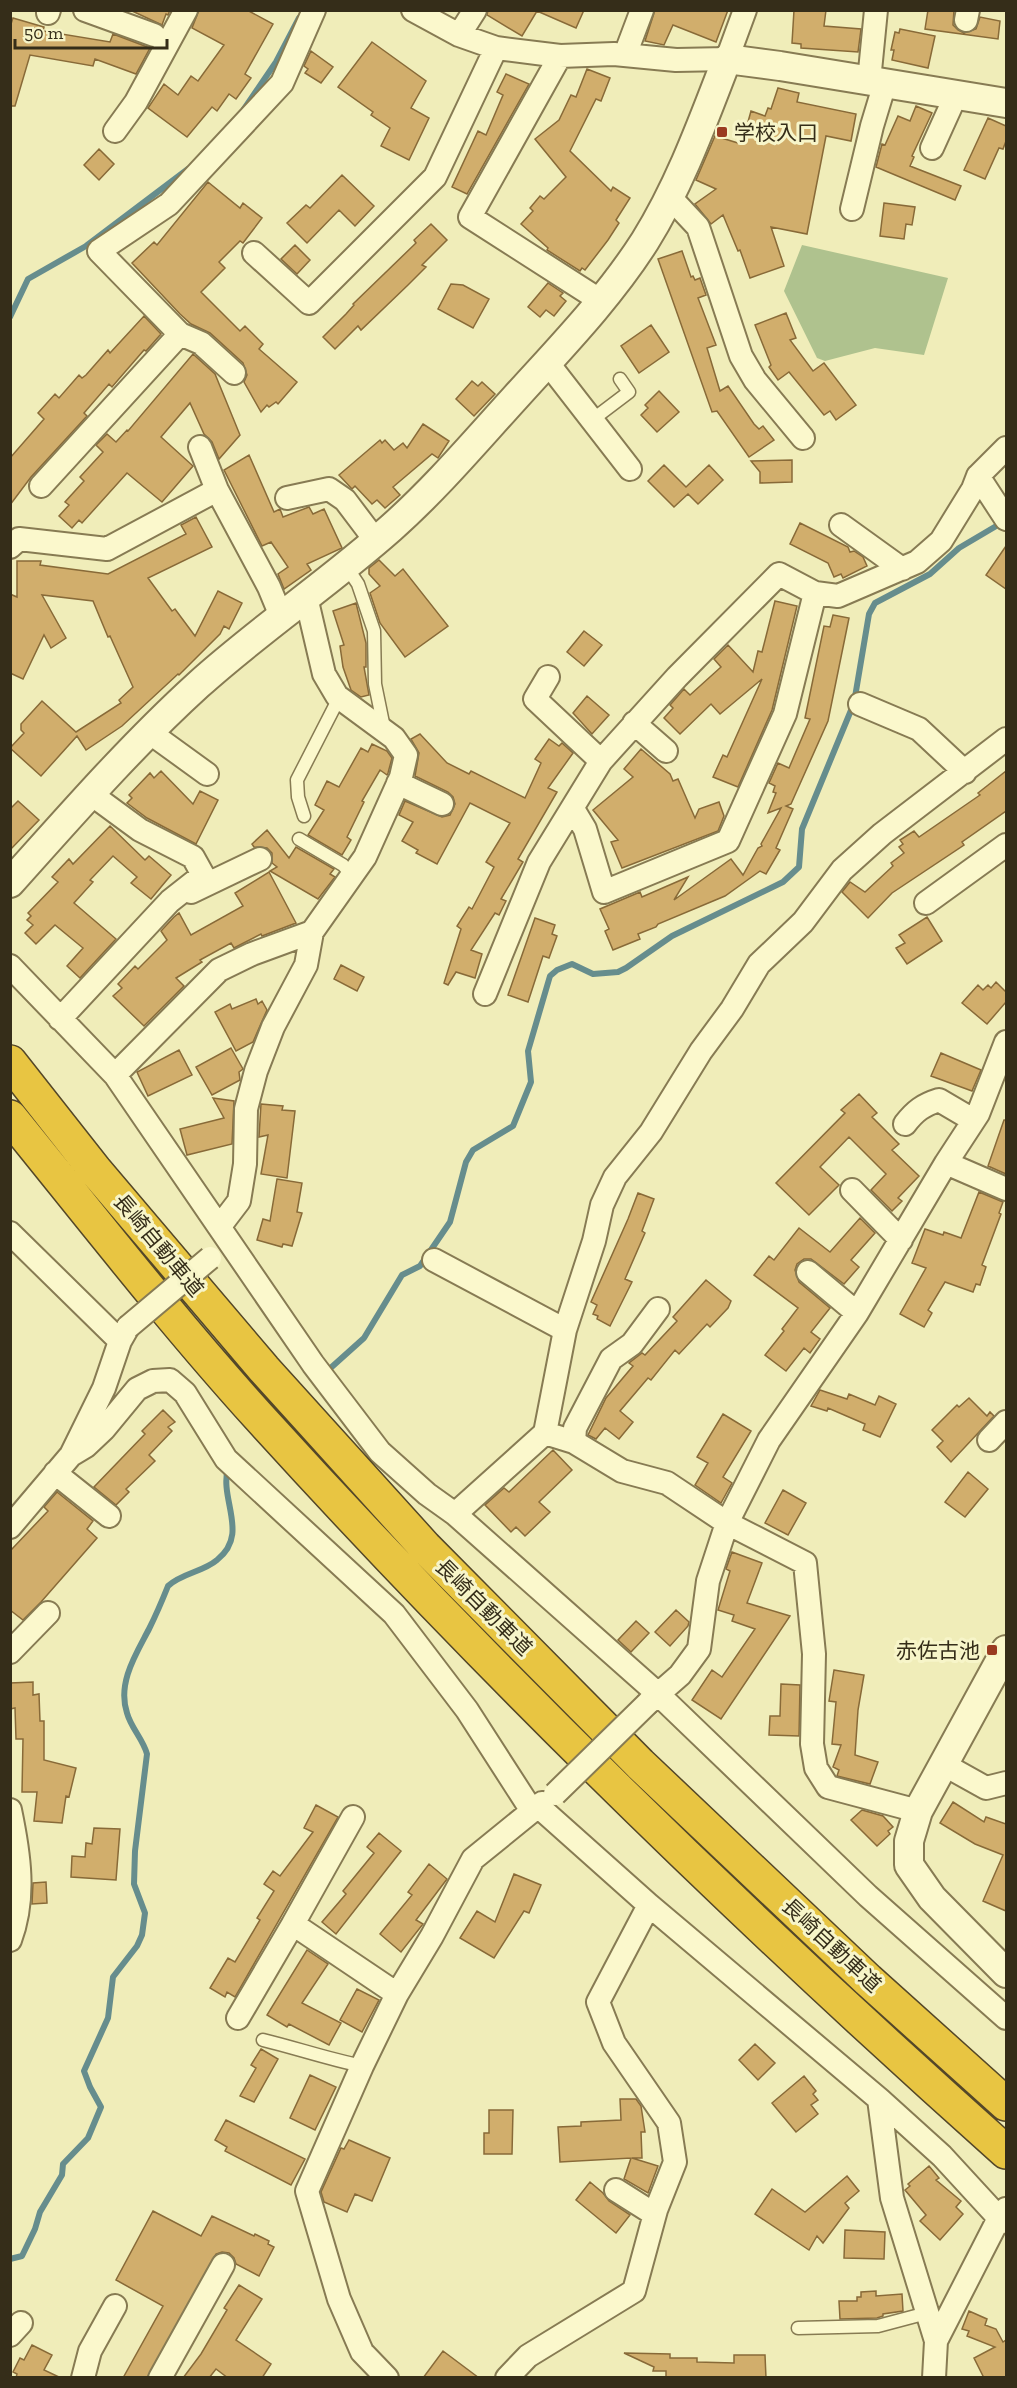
<svg xmlns="http://www.w3.org/2000/svg" width="1017" height="2388" font-family="'Zilla Slab','Noto Sans JP',serif">
<rect width="100%" height="100%" fill="#f0edb9"/>
<path fill="#afc28e" d="M802 245 948 278 924 355 875 348 825 361 817 358 784 291Z"/>
<g fill="none" stroke-linecap="round" stroke-linejoin="round">
<path stroke="#668d8d" stroke-width="6" d="M244 109 276 62 299 18
M10 317 28 279 86 246 188 169
M325 1373 364 1338 402 1275 420 1266 450 1222 466 1162 473 1150 513 1126 531 1082 528 1051 550 976 557 970 572 964 593 974 618 972 626 968 672 936 783 882 799 867 802 829 854 703 869 614 875 603 930 574 959 548 1003 522
M10 2259 22 2256 35 2229 40 2212 62 2175 63 2164 88 2138 101 2107 90 2087 84 2071 108 2018 113 1977 137 1946 142 1935 145 1913 134 1884 135 1851 147 1754C143 1739 131 1728 127 1713 117 1683 136 1654 149 1629 156 1615 162 1601 168 1586 182 1573 203 1572 217 1560 250 1534 219 1500 228 1468"/>
</g>
<path fill="#d1ae6c" stroke="#886a38" stroke-width="1.5" d="M130 10H170L168 15 166 14 162 25Z
M199 10H247L273 24 245 74 251 78 236 99 229 94 217 111 212 107 187 137 148 108 164 84 178 95 191 76 198 81 224 45 192 28Z
M488 10H584L576 28 537 11 522 36 487 15Z
M655 10H728L716 42 673 25 664 45 645 41Z
M794 10H826L824 26 861 29 858 52 801 48V44L792 43Z
M928 10H954L953 25 958 30 964 33 976 29 980 17 1000 21 998 39 925 29Z
M13 18 44 27 43 31 110 42 113 34 150 48 136 74 95 59 93 66 30 55 15 106H10V27Z
M900 29 935 36 928 68 892 60 894 50H891L895 32 899 33Z
M372 42 426 81 411 108 429 118 409 160 381 146 390 128 371 115 373 112 338 87Z
M311 51 333 67 321 83 305 73 308 69 304 66Z
M587 69 610 78 601 101 596 99 570 151 611 191 613 187 630 198 616 220 619 223 608 240 585 270 582 268 580 271 547 250 548 248 521 224 533 211 530 208 540 196 544 199 566 177 535 139 559 120 571 95 576 97Z
M506 74 529 84 467 194 452 187 478 131 486 135 503 95 497 92Z
M778 88 799 93 797 102 856 114 851 141 826 136 807 234 771 227 784 266 750 278 740 250 738 251 723 215 711 224 695 204 716 189 696 180 715 136 738 143 739 139 743 140 751 111 765 116 768 108 771 109Z
M916 106 932 113 912 156 914 157 910 166 961 186 955 200 876 167 882 144 885 145 898 116 910 121Z
M988 118 1006 126V141L1003 149 999 148 985 179 964 170Z
M99 149 114 164 99 180 84 165Z
M342 175 374 206 355 226 339 210 307 243 287 223 306 205 310 208Z
M208 182 240 208 243 203 262 218 243 243 240 241 219 262 225 268 201 292 240 331 245 326 263 344 259 349 297 382 278 404 276 402 269 407 267 405 261 412 244 382 247 375 243 363 210 333 191 324 180 314 132 263 154 242 157 245Z
M884 203 915 207 912 225 906 224 904 239 880 236Z
M431 224 447 240 422 265 426 267 408 285 361 330 358 326 335 349 323 337 346 314 354 305 353 304 416 243 414 240Z
M295 245 310 260 297 274 281 259Z
M682 251 691 277 693 276 695 280 700 278 706 295 698 298 716 345 707 348 720 391 728 386 754 424 759 429 763 426 774 440 749 457 717 411 712 412 658 259Z
M548 283 563 293 560 296 566 301 554 316 546 310 540 317 528 307Z
M451 284 463 285 489 299 473 328 438 309Z
M786 313 796 338 790 340 813 371 824 363 856 405 836 420 830 411 824 415 789 372 778 380 769 367 771 365 755 325Z
M144 316 161 334 146 351 144 350 112 387 109 384 84 413 87 416 31 477 10 505V458L44 419 38 413 55 394 59 398 79 375 82 378 86 375 108 350 110 353Z
M651 325 669 352 639 373 621 346Z
M193 354 215 374 240 435 219 459 212 442 204 434 190 403 161 437 193 466 162 502 127 473 82 523 79 520 72 528 59 516 69 505 65 502 84 481 80 477 103 452 96 445 107 434 116 442 127 430 128 431Z
M472 381 478 386 482 382 495 394 474 416 456 399Z
M659 391 679 412 657 432 641 415 648 408 645 405Z
M423 424 449 441 438 458 432 454 393 487 400 495 385 508 377 500 372 504 355 486 352 489 339 475 380 440 382 443 385 440 394 450 403 443 407 448Z
M249 455 274 512 280 509 283 517 309 507 313 514 324 509 342 548 307 564 311 570 284 589 278 574 288 567 271 542 262 546 224 470Z
M792 460V482L760 483V472L751 461Z
M664 465 686 487 709 465 723 480 698 504 688 494 674 507 648 481Z
M196 517 212 547 148 578 172 611 175 609 195 636 218 591 242 603 229 629 224 626 220 634 179 675 178 674 122 726 86 750 77 736 41 776 10 748 24 733 21 730V724L42 701 76 732 121 703 119 700 133 687 110 636 108 637 93 601 42 595 66 638 51 648 44 635 23 679 10 673V594L17 597V561H41L40 565 108 574 186 534 181 525Z
M800 523 848 547 850 552 854 551 863 557 867 566 843 578 841 574 834 577 828 563 790 544Z
M1006 546V589L986 575Z
M379 560 395 576 403 569 448 626 405 657 380 623 370 593 380 586 369 574V568Z
M775 601 797 606 772 710 738 787 713 777 723 755 727 757 762 679 720 714 711 704 680 734 664 718 673 708 670 705 684 689 690 695 721 667 714 659 728 645 753 672 758 651 762 652Z
M356 603 366 643V667H364L369 695 361 697 351 690 343 667 340 646 344 645 333 611Z
M833 615 849 618 828 721 791 804 786 806 793 809 776 848 780 850 766 874 760 871 725 896 658 924 656 927 638 934 640 939 613 950 605 931 609 929 600 909 640 892 642 897 688 877 674 900 731 859 743 875 758 848 762 846 761 844 781 808 768 813 776 793 773 792 775 786 769 783 778 763 789 768 810 719 805 718 824 626 830 627Z
M584 631 602 645 584 666 567 652Z
M587 696 609 715 592 734 573 713Z
M420 734 447 763 469 774 471 771 525 798 541 763 535 759 549 739 559 746 562 743 573 753 548 788 557 792 518 859 523 862 501 899 506 901 499 915 495 913 471 950 482 954 475 978 456 972 448 985 444 983 461 929 457 926 469 907 472 909 494 867 486 862 510 823 470 803 437 864 416 853 418 850 402 841 413 822 399 815 405 801 442 817 450 815 455 804 453 797 448 792 415 776 419 753 411 739Z
M372 744 387 751 392 758 388 773 387 775 380 770 362 801 364 802 347 837 351 840 342 855 308 835 324 810 315 805 327 781 339 787 361 748 368 752Z
M641 749 670 774 673 781 678 779 695 818 699 809 719 802 724 816 718 831 622 868 611 842 618 840 593 810 633 777 624 769Z
M161 771 193 804 200 791 218 800 196 844 147 818 127 803 132 798 129 795 150 773 154 778Z
M1006 771V811L962 842 964 845 892 893 868 918 842 892 850 882 865 892 893 866 891 863 904 853 899 847 903 844 900 840 914 831 919 837 980 795 978 793Z
M18 801 39 820 10 850V809Z
M110 826 145 860 149 856 171 875 151 899 131 883 137 877 113 856 90 880 93 882 74 903 116 939 80 978 67 966 83 948 55 925 36 944 25 933 33 925 27 920 31 916 28 913 58 882 52 877 69 859 73 864Z
M267 830 289 858 296 847 334 869 330 874 335 877 318 899 270 871 277 867 272 863V853L267 848 254 847 252 844Z
M269 872 296 923 262 936 261 934 234 948 231 943 200 960 202 962 176 978 184 986 144 1026 113 996 122 988 118 984 135 966 138 969 167 940 161 931 174 917 179 913 191 935 243 906 235 893Z
M927 917 942 941 907 964 896 948 905 943 899 935Z
M535 918 555 925 552 934 557 936 549 958 543 956 528 1002 508 995Z
M341 965 364 977 357 991 334 979Z
M996 982 1006 992V1002L987 1024 962 1003 978 985 983 990 988 985 991 988Z
M256 999 258 1004 262 1001 267 1010 253 1042 236 1051 215 1012 230 1004 232 1009Z
M231 1048 243 1069 239 1072 240 1080 212 1095 196 1067Z
M179 1050 192 1075 148 1096 137 1072Z
M941 1053 981 1070 972 1091 931 1076Z
M859 1094 877 1113 872 1117 899 1144 892 1150 919 1176 898 1198 902 1201 892 1211 871 1190 886 1174 849 1137 820 1167 839 1185 809 1215 776 1183 845 1113 841 1110Z
M213 1098 234 1101 232 1144 187 1155 180 1129 224 1118Z
M261 1104 283 1106 282 1110 295 1111 287 1178 261 1174 268 1135 259 1137Z
M1004 1120H1006V1174L988 1166Z
M277 1179 302 1183 297 1212 302 1213 292 1246 283 1244 282 1247 257 1240 263 1219 270 1221Z
M979 1192 1003 1202 999 1213 1001 1214 982 1265 986 1267 980 1285 976 1284 973 1292 945 1282 928 1310 932 1313 924 1327 900 1314 926 1268 912 1263 925 1229 943 1235 944 1232 961 1238Z
M638 1193 654 1199 642 1231 645 1233 625 1279 632 1282 610 1326 597 1319 598 1316 593 1314 597 1305 591 1302 628 1219Z
M860 1218 875 1233 851 1260 859 1267 844 1284 811 1259H804L797 1264 795 1270 799 1282 830 1308 811 1332 820 1339 810 1353 804 1348 786 1371 765 1355 784 1331 782 1329 798 1308 754 1275 769 1256 774 1260 799 1228 830 1252Z
M706 1280 731 1301 728 1308 710 1327 707 1324 679 1354 675 1350 651 1380 648 1378 620 1411 633 1422 619 1439 605 1428 596 1439 588 1435 606 1398 633 1366 629 1363 642 1353 645 1355 677 1321 673 1317Z
M820 1390 847 1399 849 1394 875 1405 879 1396 896 1404 880 1437 863 1430 865 1424 828 1408 827 1411 811 1406Z
M969 1398 987 1416 990 1412 994 1416 951 1462 937 1447 943 1441 932 1430 957 1405 959 1407Z
M163 1410 175 1422 168 1427 172 1431 149 1455 155 1461 126 1489 129 1492 116 1505 94 1487 145 1434 142 1431Z
M723 1414 751 1431 723 1477 732 1483 721 1503 695 1485 708 1463 697 1457Z
M553 1450 572 1470 539 1502 550 1512 525 1536 516 1527 511 1532 485 1505 504 1488 509 1492Z
M968 1472 988 1489 965 1517 945 1502Z
M783 1490 806 1503 788 1535 765 1523Z
M57 1492 93 1521 87 1529 97 1538 41 1602 23 1620 10 1610 11 1550 48 1511 44 1507Z
M732 1552 762 1563 747 1603 790 1616 721 1719 692 1700 712 1670 722 1677 755 1629 732 1621 734 1615 718 1610 730 1571 726 1569Z
M676 1610 689 1622 688 1626 670 1646 655 1632Z
M636 1621 649 1633 631 1652 618 1640Z
M834 1670 864 1675 858 1710 855 1755 878 1762 870 1784 837 1776 839 1770 833 1767 841 1745 832 1744 836 1702 829 1701Z
M33 1682V1695L39 1694 40 1721H44V1760L76 1768 69 1797 66 1796 62 1823 34 1821 37 1792H22L23 1739H16L15 1708 10 1709V1683Z
M781 1684 800 1685 799 1736 769 1735 770 1716H780Z
M953 1802 984 1822 986 1817 1006 1824V1911L983 1901 1003 1855 975 1844 940 1823Z
M316 1805 338 1817 235 1997 227 1992 225 1997 210 1988 228 1958 235 1962 260 1920 257 1918 274 1891 264 1884 273 1871 280 1876 313 1832 304 1828Z
M862 1810 883 1816 893 1827 888 1831 890 1834 877 1846 851 1820Z
M94 1828 120 1829 116 1880 71 1877 72 1856 85 1857 86 1843 92 1844Z
M379 1833 401 1851 336 1934 322 1922 346 1894 343 1891 374 1853 367 1847Z
M429 1864 447 1879 416 1920 423 1924 401 1952 380 1934 412 1895 408 1892Z
M514 1874 541 1885 529 1913 524 1911 494 1958 460 1938 477 1911 495 1922Z
M46 1882 47 1903 32 1904 33 1883Z
M307 1950 328 1964 302 2003 341 2023 329 2045 289 2024 287 2027 267 2015Z
M357 1989 379 2000 362 2032 340 2020Z
M755 2044 775 2063 758 2080 739 2060Z
M261 2049 278 2059 254 2102 240 2096 256 2068 251 2065Z
M310 2075 336 2087 315 2130 290 2118Z
M804 2076 816 2091 813 2094 818 2100 811 2105 818 2114 796 2132 772 2103Z
M620 2099H636L641 2106 645 2132H641L642 2158H632L658 2166 648 2193 624 2179 631 2158 560 2162 558 2127 581 2126V2122L621 2120Z
M489 2110H513L512 2154H484V2133H489Z
M226 2120 305 2159 291 2185 225 2151 227 2147 215 2140Z
M349 2140 390 2158 372 2201 355 2194 347 2212 324 2202 321 2192 341 2148 344 2149Z
M929 2166 939 2178 936 2180 961 2201 956 2207 963 2214 940 2240 920 2221 926 2215 905 2190 910 2186 908 2184Z
M847 2176 859 2191 845 2203 849 2208 823 2243 817 2236 809 2250 755 2214 772 2189 805 2212Z
M590 2182 603 2193 609 2201 630 2215 616 2233 576 2200Z
M153 2211 201 2236 212 2216 254 2236 255 2234 269 2241 268 2244 274 2247 259 2276 236 2264 234 2258 229 2253 222 2252 216 2254 147 2378H123L163 2306 116 2280Z
M845 2230 885 2232 884 2259 844 2258Z
M239 2285 262 2299 236 2340 271 2364 262 2378H228L216 2369 209 2378H183L201 2354 227 2310 224 2308Z
M876 2291V2296L902 2294 903 2311 883 2314V2316L877 2318 840 2319 839 2301H857V2297H861V2292Z
M969 2311 987 2319 985 2325 996 2329 1003 2342 1006 2340V2378H984L974 2358 995 2347 967 2336 969 2331 962 2329Z
M32 2345 52 2355 44 2370 61 2378H16L17 2374 13 2372 20 2358 24 2360Z
M443 2351 479 2378H423Z
M624 2353 670 2354V2358H697V2362L734 2363V2355H765L766 2378H666V2371H653L654 2367Z"/>
<g fill="none" stroke-linecap="round" stroke-linejoin="round">
<g stroke="#877b53" stroke-width="15">
<path id="service" d="M592 420 629 392 620 379
M346 566 358 584 374 631 375 684 384 728
M304 816 298 797 297 780 339 698
M299 839 343 865 352 875
M263 2040C296 2048 328 2059 362 2066
M798 2328 878 2326 927 2313"/>
</g>
<g stroke="#877b53" stroke-width="26">
<path id="minor" d="M85 10 154 35
M413 10 459 35 496 48 560 56 614 54 676 60 727 59 745 10
M48 13 49 10
M966 20 968 10
M459 35 475 10
M625 55 642 10
M560 56 470 217 601 301
M869 81 876 10
M115 131 136 102 186 10
M932 148 956 95
M669 196 698 227 741 356 755 380 803 438
M852 209 872 126 885 83
M254 253 309 303 435 177 496 48
M180 334 201 343 234 373
M547 362 630 469
M200 447 217 490
M978 476 1006 519
M41 486 180 334 99 251 169 204 282 83 314 10
M287 498 329 489 345 500 376 541
M841 525 902 569
M10 547 19 539 107 549 217 490 269 587 281 616
M548 677 535 699 601 761
M860 704 919 729 965 772
M634 723 666 751
M149 732 207 774
M398 783 442 804
M573 809 585 829 604 892 728 841 785 714 815 593
M191 892 260 859
M926 903 1006 845
M10 966 115 1075 313 1364 380 1452 427 1494 455 1514 658 1694 868 1896 1006 2018
M485 994 539 862 601 761 677 677 779 574 815 593 838 596 917 562 941 541 973 489 978 476 1006 448
M60 1019 170 901 203 875 193 857 140 830 91 794
M115 1075 219 970 252 954 312 932 365 857 401 777 406 755 394 738 337 696 324 674 306 597
M905 1124C915 1111 923 1105 939 1100L973 1120
M946 1163 1006 1189
M852 1190 901 1240
M220 1226 239 1201 245 1164 246 1109 256 1071 273 1027 306 965 312 932
M10 1233 120 1341
M434 1260 565 1330
M808 1272 857 1313
M989 1440 1006 1422
M574 1442 575 1428 611 1359 632 1344 658 1309
M71 1455 86 1446 104 1429 137 1389 153 1381 170 1380 185 1393 226 1459 394 1614 467 1710 532 1811
M55 1473 109 1516
M455 1514 545 1433
M10 1527 71 1455 104 1388 120 1341 128 1327
M10 1652 48 1613
M648 1703 680 1675 699 1649 708 1581 727 1523 769 1440 857 1313 946 1163 978 1114 1006 1042
M943 1764 986 1788 1006 1783
M10 1810C19 1853 26 1898 10 1940
M918 1811 828 1787 816 1768 812 1744 814 1654 805 1563 727 1523 667 1483 622 1471 574 1442 545 1433 565 1330 594 1241 602 1205 615 1177 651 1132 701 1051 732 1009 759 964 803 922 842 870 882 834 1006 739
M353 1817 293 1924 397 1994
M649 1905 879 2099 942 2156 999 2218 1006 2222
M238 2018 293 1924
M879 2099 892 2198 936 2341
M616 2190 654 2214
M10 2335 21 2323
M83 2378 90 2351 115 2306
M160 2378 223 2265
M387 2378 362 2352 339 2299 307 2191 362 2066 397 1994 432 1936 473 1859 542 1803
M507 2378 528 2356 634 2291 656 2210 675 2162 669 2123 614 2043 598 2002 649 1905 538 1806
M934 2378 936 2341 999 2218 1006 2209"/>
</g>
<g stroke="#877b53" stroke-width="32">
<path id="tertiary" d="M10 883C71 815 131 746 198 685 260 629 329 583 391 528 436 488 474 443 514 399 560 348 608 299 645 241 680 185 703 121 727 59L780 66 1006 103
M1006 1650 918 1811 909 1841V1865L932 1898 1006 1973"/>
</g>
<g stroke="#544728" stroke-width="36">
<path id="motorway" d="M10 1062 95 1170 264 1369 425 1547 640 1764 868 1980 1006 2104
M10 1117C92 1218 172 1321 259 1417 494 1676 746 1920 1006 2152"/>
</g>
<use href="#service" stroke="#fbf8cc" stroke-width="12"/>
<use href="#minor" stroke="#fbf8cc" stroke-width="22"/>
<use href="#tertiary" stroke="#fbf8cc" stroke-width="28"/>
<use href="#motorway" stroke="#e8c542" stroke-width="33"/>
<g stroke="#877b53" stroke-width="26" stroke-linecap="butt">
<path id="minor-bridge" d="M128 1327 210 1258
M555 1794 648 1703"/>
</g>
<use href="#minor-bridge" stroke="#fbf8cc" stroke-width="22"/>
</g>
<g fill="#9a3b20" stroke="#f7f5c9" stroke-width="2">
<rect x="716" y="126" width="12" height="12" rx="3"/>
<rect x="986" y="1644" width="12" height="12" rx="3"/>
</g>
<g text-anchor="middle" dominant-baseline="central" stroke-width="6" stroke-linejoin="round" paint-order="stroke">
<g font-size="21" fill="#352d19" stroke="#f7f5c9" text-anchor="start">
<text x="734" y="132">学校入口</text>
<text x="980" y="1650" text-anchor="end">赤佐古池</text>
</g>
<g font-size="21" fill="#352d19" stroke="#f7f5c9">
<text transform="translate(159 1245) rotate(50)">長崎自動車道</text>
<text transform="translate(484 1607) rotate(45)">長崎自動車道</text>
<text transform="translate(832 1945) rotate(43)">長崎自動車道</text>
</g>
</g>
<rect width="1017" height="2388" fill="none" stroke="#352d19" stroke-width="24"/>
<path d="M15 39v9h152v-9" fill="none" stroke="#352d19" stroke-width="3"/>
<text x="24" y="39" font-size="18" fill="#352d19" stroke="#f7f5c9" stroke-width="4.5" paint-order="stroke">50 m</text>
</svg>
